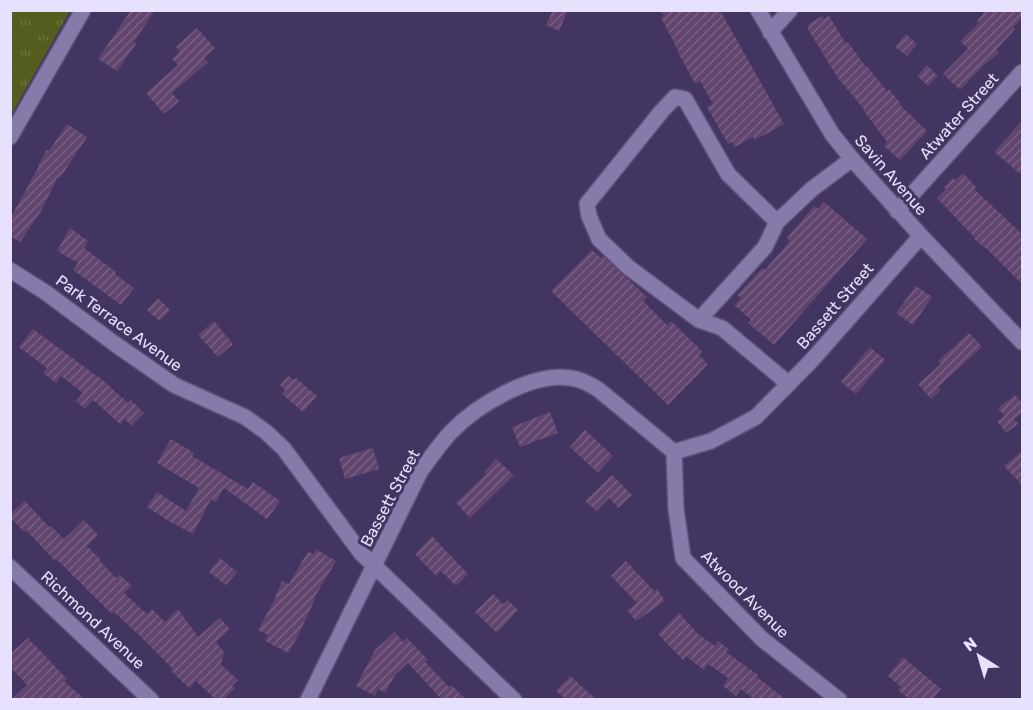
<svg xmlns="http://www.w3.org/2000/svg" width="1033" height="710" font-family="Rubik,sans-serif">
<defs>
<pattern id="park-tufts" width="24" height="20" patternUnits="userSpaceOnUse" patternTransform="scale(1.5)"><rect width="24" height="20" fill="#545c1e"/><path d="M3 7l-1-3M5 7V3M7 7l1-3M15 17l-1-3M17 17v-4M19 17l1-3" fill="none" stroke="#6d7340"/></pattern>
<pattern id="building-hatch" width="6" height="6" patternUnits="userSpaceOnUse" patternTransform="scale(1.5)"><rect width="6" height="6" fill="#62456e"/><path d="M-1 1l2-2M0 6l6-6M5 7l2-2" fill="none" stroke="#786084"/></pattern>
</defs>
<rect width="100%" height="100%" fill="#423561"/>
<path fill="url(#park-tufts)" d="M11 10 70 11 11 115 10 11Z"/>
<path fill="url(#building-hatch)" d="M131 10H155L134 42 136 44 117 71 98 59Z
M553 10H568L559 31 546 25Z
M661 10H720L784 124 755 140 753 137 735 147 732 142 728 144 707 107 713 104 700 81 695 84 678 52H679L661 18 664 16Z
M986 10H1023V18L1013 27 1015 29 996 50 999 53 984 65 960 90 943 74 968 49 960 41 979 23 977 21Z
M822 16 824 19 829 16 846 44 848 42 865 66 866 65 887 91 889 89 901 104 900 105 927 131 900 160 884 146 887 142 863 110 864 109 838 78 807 28 810 27 808 25Z
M197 28 215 48 204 58 208 62 172 93 179 101 164 114 146 93 178 65 172 59 180 51 176 47Z
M906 34 917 44 907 56 895 47Z
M927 65 938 76 928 86 917 76Z
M1023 120V176L994 152Z
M67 124 87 137 60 178 58 177 41 211 20 242 10 236V219L39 166 38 165 47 150 49 151Z
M963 173 976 187 974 189 1023 235V285L989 251 974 239 975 238 937 198 946 189 944 187 953 178 955 180Z
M824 202 867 239 774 345 748 323 751 320 734 305 741 298 737 295 762 268 765 270 790 241 787 238 814 206 818 209Z
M70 228 88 241 84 248 116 272 115 274 134 288 121 305 73 270 78 263 57 251Z
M592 250 601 258 603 256 647 297 643 301 667 325 671 321 702 351 699 355 708 364 668 405 551 291Z
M916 286 932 297 913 325 896 313Z
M158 298 170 310 159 321 147 310Z
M214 321 233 344 218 357 198 335Z
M33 329 98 377V376L128 403 131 400 144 413 131 426 125 419 120 424 93 400 85 409 76 401 83 393 61 376 56 383 43 373 47 368 19 347Z
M969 333 982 347 938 387 941 390 931 399 918 384 941 364 938 361Z
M870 347 885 360 856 394 841 382Z
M288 376 294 380 296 378 317 396 303 412 282 394 285 390 280 385Z
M1015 395 1023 404V413L1014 419 1018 424 1006 433 997 421 1004 416 998 408Z
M550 412 558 433 520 447 512 427Z
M585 430 613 456 598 473 570 447Z
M171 439 194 453 192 456 248 489 253 482 280 501 267 519 224 488 216 502 211 499 193 534 167 520 147 507 157 492 186 511 199 488 157 463Z
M373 448 379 469 345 479 339 458Z
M1023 450V486L1004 466Z
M496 459 514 475 470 518 456 503 486 474 484 472Z
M612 475 632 495 618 508 609 498 596 511 585 501Z
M25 501 49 527 51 526 64 539 84 520 98 535 87 546 101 560 100 561 116 578 120 575 132 586 124 593 147 614 152 609 165 622 178 609 198 637 220 618 230 629 216 642 224 652 221 665 238 680 232 686 235 688 224 699H215L196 681 189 688 171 671 173 669 141 637 114 612 112 614 56 559 54 560 26 530 24 532 10 517V514Z
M432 536 468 574 456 586 441 571 436 576 415 554Z
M316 549 336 561 314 598 315 599 298 636 288 653 265 641 268 635 258 630 276 597H275L282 581 289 584 308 551 313 554Z
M220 558 237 572 226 585 209 572Z
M626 561 654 591 657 589 665 601 636 621 627 610 637 603 611 576Z
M493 594 503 604 508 600 518 610 497 633 475 612Z
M679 613 699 635 715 646 718 641 728 649 726 652 758 675 757 677 785 699H754L741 689 736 696 723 686 728 678 708 664 704 670 686 656 683 660 658 634Z
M395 632 403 642 407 638 428 660 425 662 449 687 451 685 466 699H438L440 698 408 663 395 675 385 693 378 689 375 696 356 686 375 650Z
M28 638 67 679 64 681 84 699H12L27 685 10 667V654Z
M903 657 941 689 932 699H909L898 690 901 687 888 676Z
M570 676 596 699H566L556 691Z"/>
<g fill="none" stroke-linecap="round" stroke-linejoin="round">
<g stroke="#5e5278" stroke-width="18">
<path id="minor" d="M758 10 816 107 832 134 852 159 921 236 1022 342
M770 32 790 10
M10 137 83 10
M897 211 1022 72
M10 270 45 292 115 344 174 385 245 417 266 432 284 449 361 553 514 700
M699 320 765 247 777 222
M789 384 722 328 699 320 628 267 599 239 589 216 587 204 661 112 675 97 685 99 728 174 777 222 812 189 852 159
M674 452 711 441 756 417 812 360 921 236
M674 452 676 509 683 558 762 639 839 700
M10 567 151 700
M308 700 420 472C430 458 440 444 451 432 477 405 532 372 570 378 581 379 590 384 599 390L674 452"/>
</g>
<use href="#minor" stroke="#867aab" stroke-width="15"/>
</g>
<g text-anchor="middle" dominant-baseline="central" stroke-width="6" stroke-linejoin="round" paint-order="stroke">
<g font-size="16" fill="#e7e1fd" stroke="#423561">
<text transform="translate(959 116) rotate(-48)">Atwater Street</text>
<text transform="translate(891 175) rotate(49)">Savin Avenue</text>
<text transform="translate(835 306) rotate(-49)">Bassett Street</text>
<text transform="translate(119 323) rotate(36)">Park Terrace Avenue</text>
<text transform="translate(390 498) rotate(-62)">Bassett Street</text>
<text transform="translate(745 594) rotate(45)">Atwood Avenue</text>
<text transform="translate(93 620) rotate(43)">Richmond Avenue</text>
</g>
</g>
<rect width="1033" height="710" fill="none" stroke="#e7e1fd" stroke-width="24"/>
<g transform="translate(979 656) rotate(323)" stroke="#423561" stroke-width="4.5" paint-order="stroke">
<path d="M0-4.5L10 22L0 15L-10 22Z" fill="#e7e1fd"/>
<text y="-9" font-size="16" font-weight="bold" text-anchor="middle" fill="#e7e1fd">N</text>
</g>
</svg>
